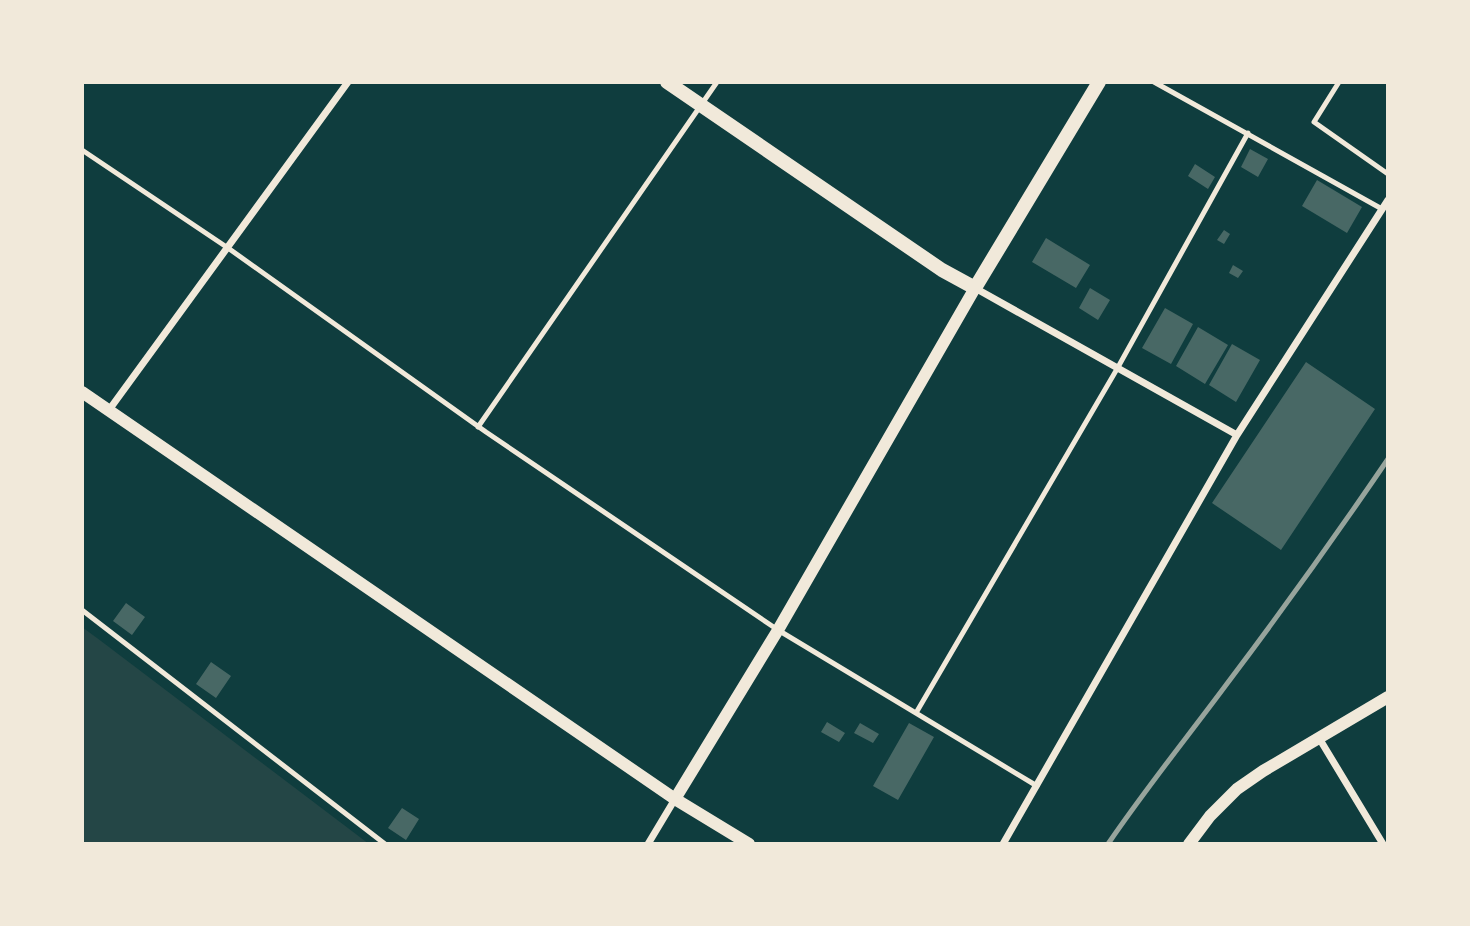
<svg xmlns="http://www.w3.org/2000/svg" width="1470" height="926" font-family="Overpass,sans-serif">
<rect width="100%" height="100%" fill="#0f3d3e"/>
<path fill="#244646" d="M82 627 101 641 369 844H82Z"/>
<path fill="#486865" d="M1250 149 1268 159 1258 177 1241 167Z
M1195 164 1215 177 1208 189 1188 176Z
M1317 180 1362 207 1347 233 1302 206Z
M1224 230 1230 234 1224 244 1217 240Z
M1046 238 1090 265 1076 288 1032 262Z
M1233 265 1243 271 1238 278 1229 273Z
M1090 288 1110 300 1098 320 1079 308Z
M1165 308 1193 324 1171 364 1142 348Z
M1198 327 1228 345 1205 384 1176 366Z
M1232 344 1260 360 1236 402 1209 385Z
M1306 362 1375 409 1281 550 1212 503Z
M126 603 145 617 132 635 113 621Z
M211 662 231 676 216 698 196 684Z
M827 722 845 733 839 742 821 732Z
M860 723 879 734 873 743 854 733Z
M909 723 934 737 898 800 873 786Z
M402 808 419 819 406 840 388 828Z"/>
<g fill="none" stroke-linecap="round" stroke-linejoin="round">
<path stroke="#f1e9da" stroke-width="5" d="M1154 82 1382 209
M1339 82 1314 122 1388 174
M82 150 228 248 486 432 778 630 1037 786
M478 427 717 82
M82 610 385 844
M916 713 1117 369 1248 133"/>
<path stroke="#f1e9da" stroke-width="7" d="M975 288 1237 435
M109 410 348 82
M1319 738 1383 844
M648 844 675 799
M1003 844 1237 435 1388 200"/>
<path stroke="#f1e9da" stroke-width="12" d="M82 392 675 799 749 844
M675 799 778 630 975 288
M1189 844 1210 816 1237 789 1263 771 1388 697"/>
<path stroke="#f1e9da" stroke-width="14" d="M667 82 942 270 975 288 1099 82"/>
<path stroke="#97a49c" stroke-width="5" d="M1108 844C1146 788 1189 735 1229 681 1284 608 1337 534 1388 459"/>
</g>
<rect width="1470" height="926" fill="none" stroke="#f1e9da" stroke-width="168"/>
</svg>
